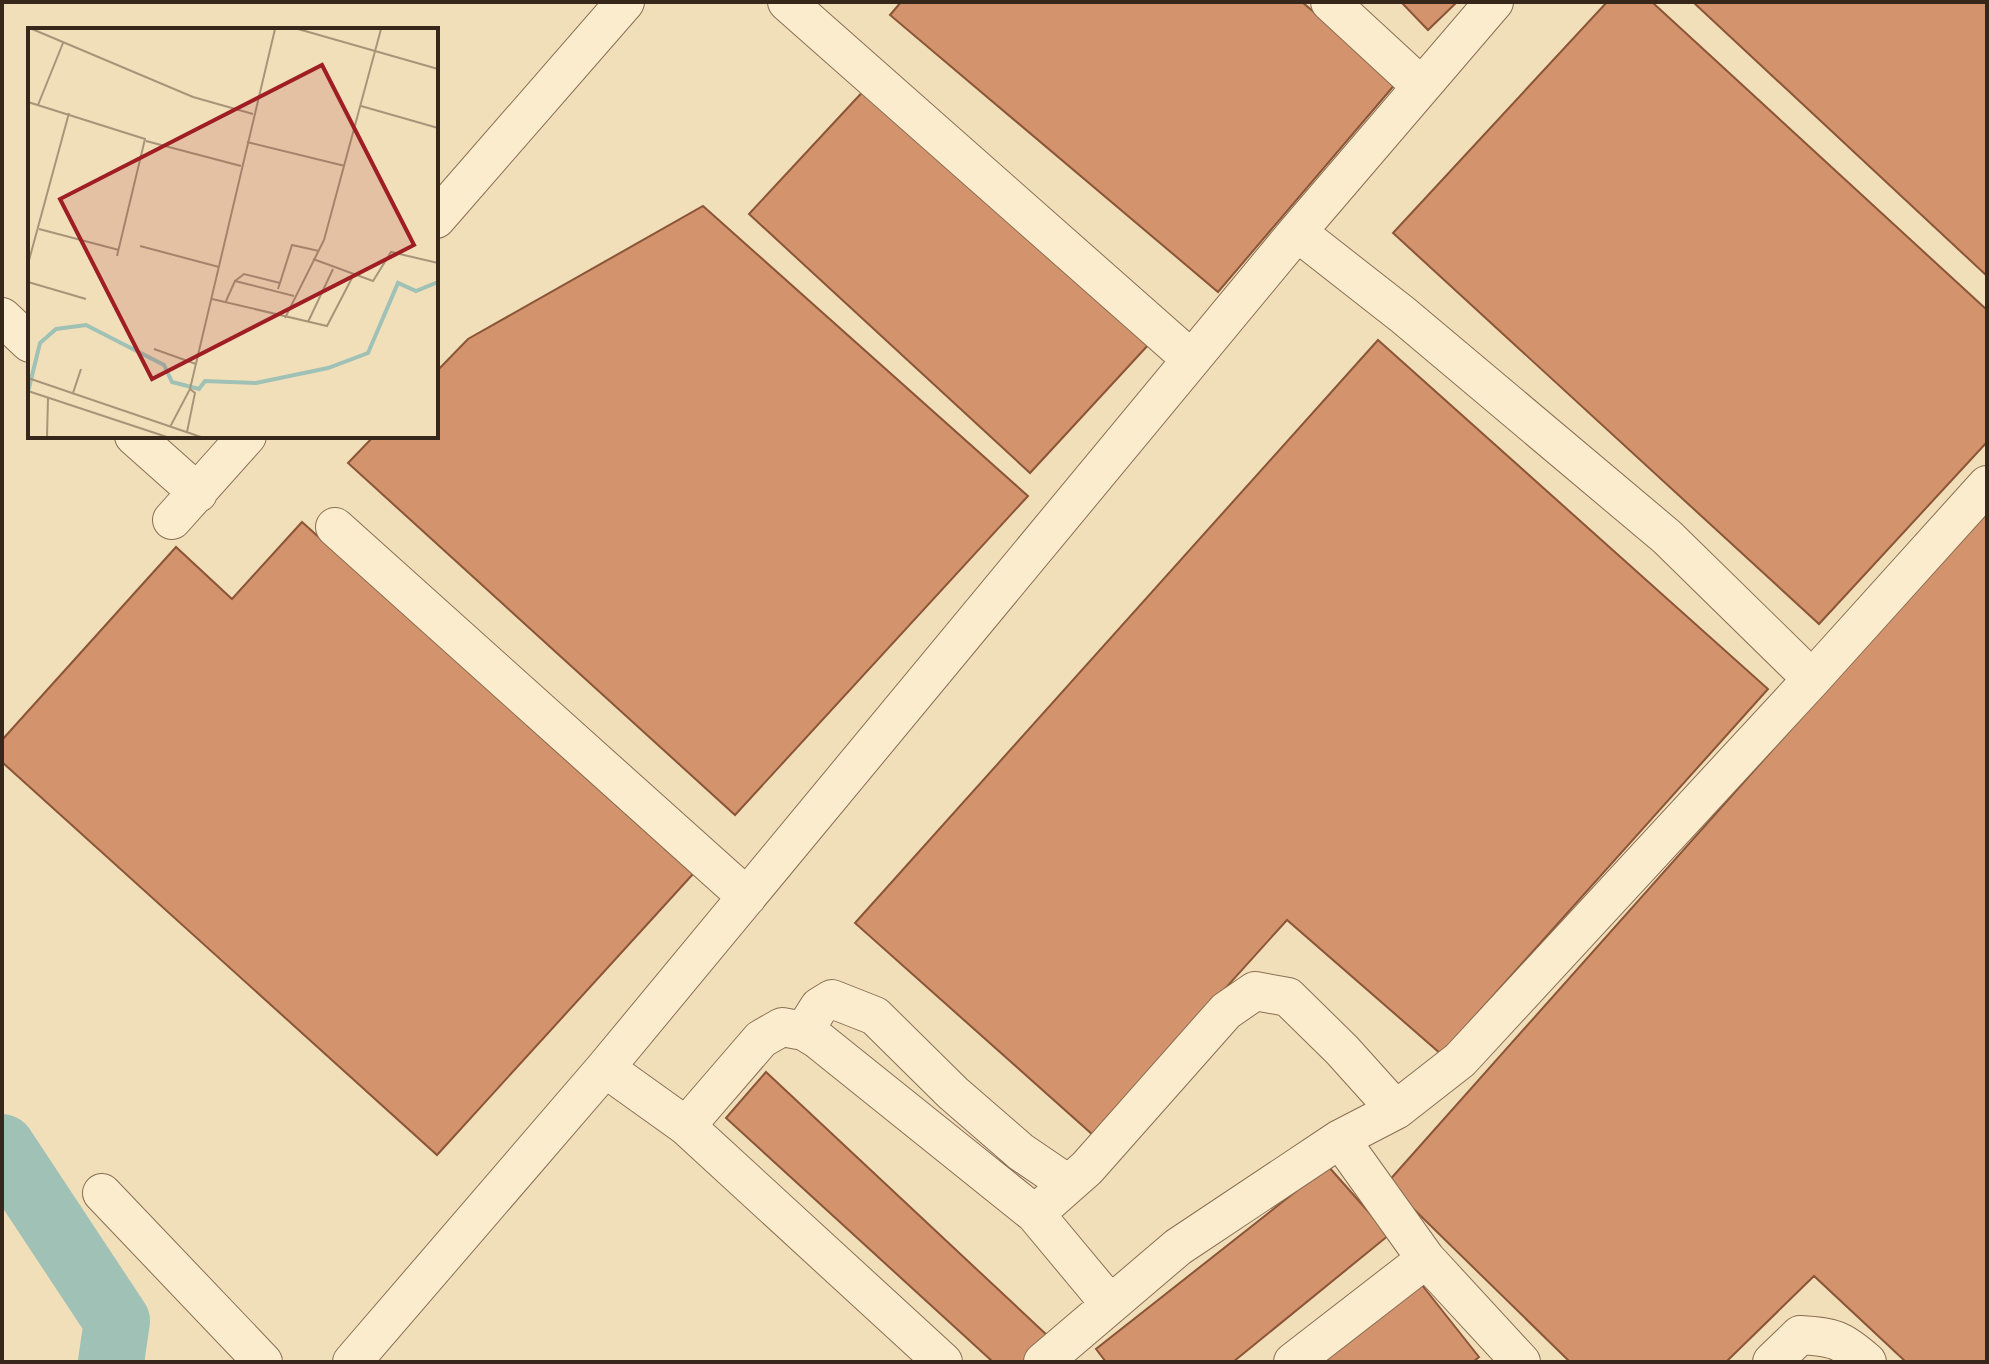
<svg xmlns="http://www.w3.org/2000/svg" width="1989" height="1364" font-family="'Times New Roman',serif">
<rect width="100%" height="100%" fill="#f1dfba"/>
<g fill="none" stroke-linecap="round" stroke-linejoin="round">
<path stroke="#9fc1b6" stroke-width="66" d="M2 1147 117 1321 111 1362"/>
</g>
<path fill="#d3936c" stroke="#8b5537" stroke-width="2" d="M901 2H1302L1397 82 1218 292 890 15Z
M1401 2H1457L1428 30Z
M1607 2H1652L1987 310V442L1819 624 1393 233Z
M1693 2H1987V276Z
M869 85 1150 343 1030 473 749 214Z
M703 206 1028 496 735 815 348 463 374 436H436V372L468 339Z
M1378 340 1768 689 1441 1054 1287 920 1093 1135 855 923Z
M1987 509V1362H1906L1814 1276 1726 1362H1570L1387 1183Z
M302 522 693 874 437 1155 2 762V740L176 547 232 599Z
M766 1072 1049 1337 1024 1362H993L726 1118Z
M1328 1166 1389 1235 1233 1362H1106L1096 1349Z
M1418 1280 1479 1357 1473 1362H1314Z"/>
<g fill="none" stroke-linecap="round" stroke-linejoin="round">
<g stroke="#8a6e53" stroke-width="40">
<path id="minor" d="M787 2 1191 359
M1330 2 1421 86
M436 219 625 2
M1297 232 1403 315 1667 537 1812 679
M2 317 30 343
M134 436 198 493
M172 520 247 436
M335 527 747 897
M804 1031 819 1007 832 999 875 1016 953 1093 1021 1152 1068 1184
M605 1068 686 1126 943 1362
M686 1126 761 1039 782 1027 804 1031 817 1039 1035 1214 1110 1304
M1340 1139 1426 1259 1521 1362
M102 1193 263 1362
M1035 1214 1087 1168 1226 1011 1255 991 1288 997 1342 1050 1396 1110
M352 1362 605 1068 1297 232 1494 2
M1043 1362 1178 1247 1340 1139 1396 1110 1460 1060 1812 679 1987 485
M1293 1362 1426 1259
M1772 1362 1800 1335C1834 1337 1841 1339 1867 1362"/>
</g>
<use href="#minor" stroke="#fcecce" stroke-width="38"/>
</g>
<g transform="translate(28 28)">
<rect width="410" height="410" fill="#f1dfba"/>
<path fill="none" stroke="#9fc1b6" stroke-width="4" d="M0 364 12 315 28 301 58 297 136 337 144 354 171 361 177 353 228 355 300 340 340 325 370 255 388 263 410 254"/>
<path fill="none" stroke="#a7957a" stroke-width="2" d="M4 1 165 69 225 86M270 1 410 41M0 74 117 111 89 228M10 77 35 15M333 78 410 100M118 113 213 138M219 114 317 138M11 201 91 222M112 218 191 239M285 231 345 253 363 224 410 235M0 236 41 85M207 253 216 246 252 255M0 254 58 271M250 261 264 217 291 223M184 271 299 298 325 248M198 273 207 253 266 268M257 290 296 212 353 1M280 294 305 241M126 321 168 336M0 350 173 409M0 363 139 409M45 365 53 341M142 399 162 361 247 1M159 404 167 365 162 361M19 409 20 370"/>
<path fill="#9e1e24" fill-opacity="0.15" stroke="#9e1e24" stroke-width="4" d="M294 37 386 217 124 351 32 171Z"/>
<rect width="410" height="410" fill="none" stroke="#37271a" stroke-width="4"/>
</g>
<rect width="1989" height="1364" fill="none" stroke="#37271a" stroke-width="8"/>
</svg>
